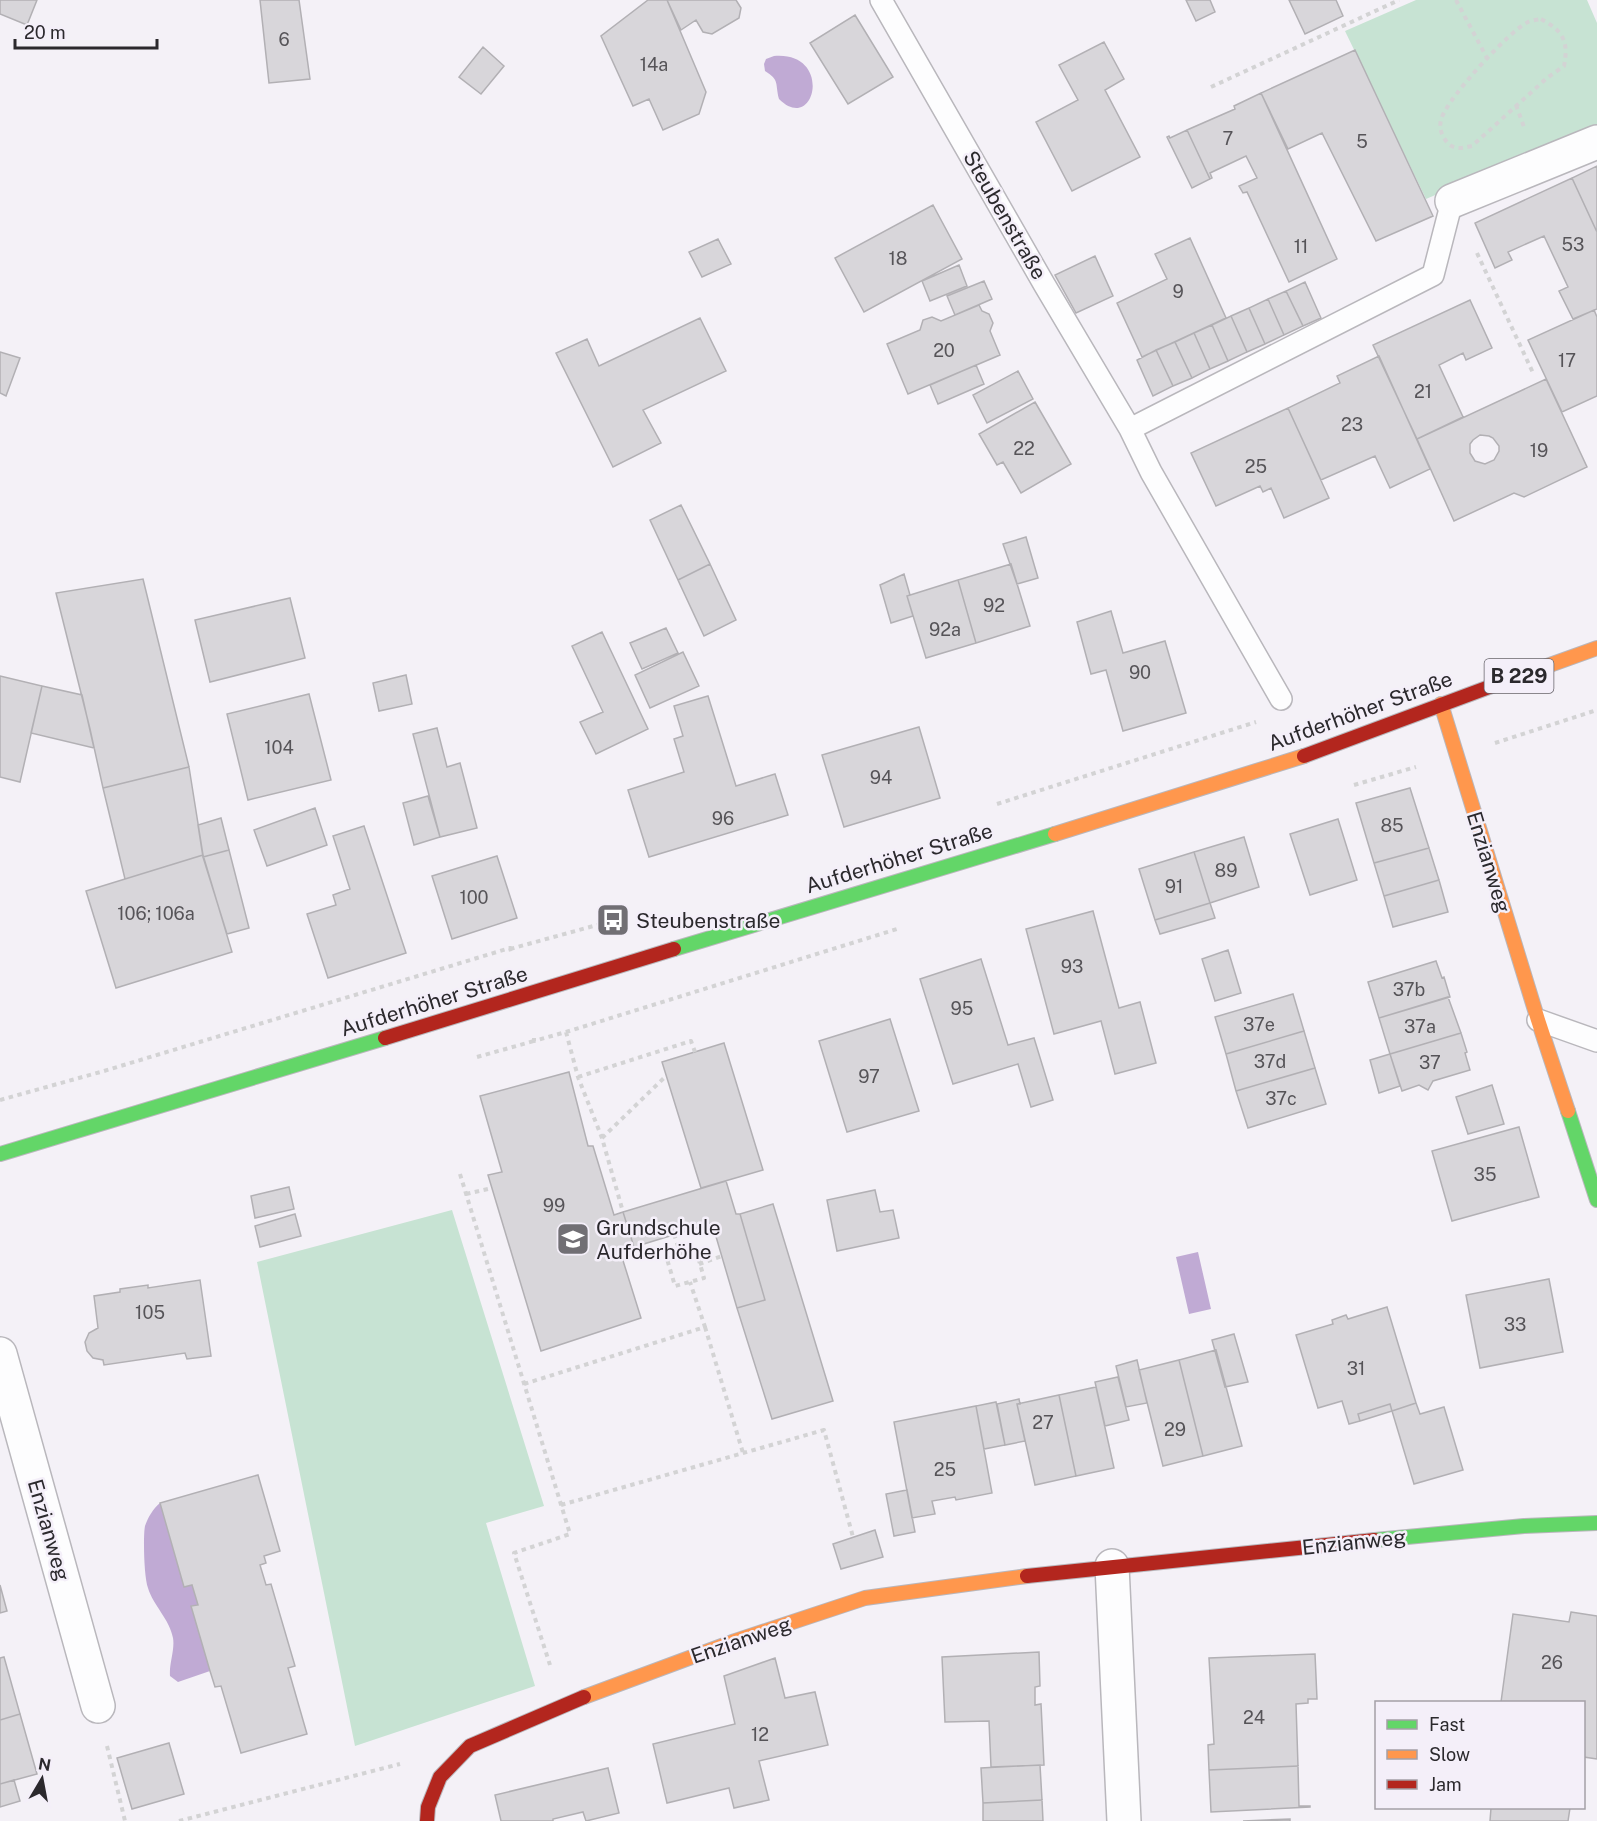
<svg xmlns="http://www.w3.org/2000/svg" width="1597" height="1821" font-family="'Public Sans',sans-serif">
<rect width="100%" height="100%" fill="#f4f1f7"/>
<path fill="#c7e3d3" d="M1416 0H1587L1597 23V126L1426 199 1345 31Z
M452 1210 544 1506 486 1523 535 1686 355 1746 257 1262Z"/>
<path fill="#c0aad4" d="M774 56C834 51 815 135 779 99 775 84 780 80 765 71L764 64 766 59Z
M1198 1252 1211 1309 1189 1314 1176 1257Z
M160 1503 184 1587 192 1585 198 1605 191 1606 210 1671 178 1682 170 1676C169 1663 175 1650 173 1638 170 1620 153 1605 148 1588 144 1577 143 1537 145 1526 148 1517 153 1509 160 1503Z"/>
<path fill="#d8d6da" stroke="#b2b0b4" stroke-width="1.5" fill-rule="evenodd" d="M0 0H37L27 25 0 14Z
M260 0H299L310 79 269 83Z
M648 0H667L706 92 699 114 663 130 649 99 633 106 601 36Z
M667 0H736L741 8 739 18 712 34 703 32 696 20 681 30Z
M1186 0H1210L1215 12 1196 21Z
M1289 0H1336L1343 16 1305 34Z
M855 15 893 77 848 104 810 43Z
M1104 42 1124 79 1105 90 1140 157 1072 191 1036 122 1078 100 1059 65Z
M483 47 504 66 481 94 459 77Z
M1355 50 1433 216 1376 241 1322 133 1288 149 1261 93Z
M1261 93 1337 259 1289 282 1247 192 1243 193 1239 186 1257 178 1246 156 1210 173 1212 178 1210 179 1187 130 1235 109 1234 106Z
M1187 130 1210 179 1192 188 1167 137 1169 136 1170 138Z
M1597 166V229L1596 230 1572 178Z
M1572 178 1597 232V309L1573 319 1559 291 1568 287 1544 236 1508 252 1512 260 1495 268 1475 223Z
M933 205 962 259 864 312 835 258Z
M1190 238 1226 318 1142 357 1117 303 1167 279 1155 254Z
M718 239 731 264 702 277 689 252Z
M1095 256 1113 296 1076 313 1055 275Z
M959 265 967 286 930 301 922 281Z
M984 281 992 299 955 315 947 296Z
M1305 282 1321 318 1303 326 1286 291Z
M1286 291 1303 326 1284 335 1268 299Z
M1268 299 1284 335 1265 344 1249 308Z
M1470 300 1492 348 1466 360 1463 353 1439 365 1463 417 1417 439 1373 345Z
M979 305 982 311 989 314 993 323 990 331 1000 355 908 394 887 344 920 330 923 320 932 317 941 321Z
M1249 308 1265 344 1247 352 1231 316Z
M1594 310 1597 317V396L1562 412 1528 340Z
M1231 316 1247 352 1228 361 1212 325Z
M700 318 726 371 643 410 661 443 613 467 556 353 587 339 599 366Z
M1212 325 1228 361 1210 369 1194 333Z
M1194 333 1210 369 1192 378 1175 342Z
M1175 342 1192 378 1173 386 1156 350Z
M1156 350 1173 386 1153 396 1137 360Z
M0 352 20 358 6 396 0 393Z
M1379 356 1430 469 1390 488 1375 456 1321 480 1288 408 1340 383 1337 376Z
M976 365 984 384 938 404 930 385Z
M1018 371 1033 399 987 423 973 395Z
M1546 379 1587 467 1524 497 1514 493 1454 521 1417 439ZM1480 435 1489 436 1493 438 1499 446V451L1494 460 1485 464 1475 461 1470 453V444L1473 440Z
M1035 402 1071 464 1021 493 1003 462 997 465 979 434Z
M1288 408 1329 498 1284 518 1271 488 1263 492 1260 486 1216 506 1191 453Z
M681 505 710 564 678 580 650 520Z
M1026 537 1038 578 1017 584 1003 544Z
M710 564 736 620 704 636 678 580Z
M1011 564 1030 626 976 643 958 580Z
M904 574 910 595 907 596 913 616 891 623 880 585Z
M143 579 189 767 103 788 90 729 56 593Z
M958 580 976 643 926 658 907 596Z
M290 598 305 658 210 682 195 620Z
M1111 611 1123 653 1165 641 1186 713 1123 731 1106 670 1091 674 1077 622Z
M666 628 678 653 642 669 630 643Z
M602 632 648 729 596 754 580 722 603 712 572 646Z
M683 652 699 686 650 708 635 675Z
M406 675 412 704 379 711 373 683Z
M0 676 42 686 20 782 0 777Z
M42 686 82 695 94 748 31 733Z
M309 694 331 780 248 800 227 714Z
M708 696 736 786 775 774 788 815 649 857 628 790 684 772 674 739 683 736 674 706Z
M919 727 940 798 844 827 822 755Z
M437 728 447 767 460 763 477 828 440 837 413 734Z
M189 767 203 855 125 879 103 788Z
M1410 788 1429 848 1374 863 1356 803Z
M428 796 440 837 414 845 403 803Z
M315 808 327 845 267 866 254 830Z
M221 818 229 850 203 857 198 825Z
M1338 819 1357 880 1310 895 1290 834Z
M364 826 406 953 328 978 307 914 336 905 333 895 350 889 333 836Z
M1244 837 1259 887 1210 903 1194 852Z
M1429 848 1439 880 1384 896 1374 863Z
M229 850 249 928 227 934 203 857Z
M1194 852 1210 903 1155 920 1139 869Z
M203 855 232 952 116 988 86 891Z
M497 856 517 918 452 939 432 876Z
M1439 880 1448 912 1393 927 1384 896Z
M1210 903 1215 918 1160 934 1155 920Z
M1093 911 1119 1008 1140 1002 1156 1063 1115 1074 1101 1021 1054 1034 1026 929Z
M1228 950 1241 993 1215 1001 1202 959Z
M981 959 1008 1045 1034 1038 1053 1100 1031 1107 1018 1064 953 1084 920 979Z
M1436 961 1442 978 1444 977 1450 997 1379 1018 1368 982Z
M1293 994 1304 1031 1226 1054 1215 1017Z
M1448 997 1461 1033 1390 1054 1379 1018Z
M890 1019 919 1111 847 1132 819 1041Z
M1304 1031 1315 1068 1236 1091 1226 1054Z
M1461 1033 1467 1052 1465 1053 1470 1070 1433 1081 1428 1090 1419 1085 1402 1091 1390 1054Z
M724 1043 763 1170 701 1188 662 1062Z
M1390 1054 1400 1086 1379 1093 1370 1060Z
M1315 1068 1326 1104 1248 1128 1236 1091Z
M569 1072 588 1146H593L614 1215 623 1212 634 1247 620 1251 641 1318 541 1351 488 1175 502 1172 480 1096Z
M1492 1085 1504 1124 1468 1134 1456 1097Z
M1519 1127 1539 1197 1452 1221 1432 1151Z
M726 1181 736 1214H740L765 1300 737 1308 712 1223 634 1247 623 1212Z
M289 1187 294 1209 255 1218 251 1196Z
M875 1190 880 1212 893 1210 899 1238 837 1251 827 1200Z
M773 1204 833 1401 772 1419 737 1308 765 1300 740 1214Z
M295 1214 301 1236 260 1247 255 1226Z
M1549 1279 1563 1352 1480 1368 1466 1295Z
M200 1280 211 1356 187 1359 185 1353 104 1365 103 1360 93 1358 87 1351 85 1342 89 1333 98 1328 94 1296 120 1292V1289L148 1285V1288Z
M1387 1307 1416 1403 1392 1411 1390 1404 1358 1414 1360 1421 1349 1424 1342 1401 1318 1408 1296 1335 1333 1324 1332 1320 1346 1315 1348 1319Z
M1234 1334 1248 1382 1225 1387 1212 1340Z
M1216 1350 1242 1446 1203 1456 1179 1360Z
M1137 1360 1147 1403 1126 1407 1116 1366Z
M1179 1360 1203 1456 1163 1466 1139 1370Z
M1118 1377 1129 1420 1105 1426 1095 1382Z
M1096 1387 1114 1468 1076 1476 1059 1395Z
M1059 1395 1076 1476 1035 1485 1017 1404Z
M1019 1399 1020 1404H1017L1025 1441 1005 1445 997 1404Z
M996 1402 1005 1445 984 1449 976 1406Z
M1416 1403 1420 1414 1444 1407 1463 1470 1414 1484 1392 1411Z
M1390 1404 1392 1411 1360 1421 1358 1414Z
M976 1406 992 1493 956 1500 955 1497 932 1501 935 1514 912 1518 894 1422Z
M258 1475 280 1551 264 1556 266 1563 260 1565 266 1585 271 1584 295 1666 288 1668 307 1734 241 1753 221 1686 215 1687 210 1671 191 1606 198 1605 192 1585 184 1587 160 1503Z
M907 1490 915 1532 894 1536 886 1494Z
M875 1530 883 1557 841 1569 833 1544Z
M0 1585 7 1611 0 1613Z
M1571 1612 1597 1616V1759L1584 1757V1702H1501L1513 1614 1569 1622Z
M1039 1652 1040 1686 1035 1687V1705L1041 1704 1044 1765 991 1767 989 1721 945 1722 942 1657Z
M1315 1654 1317 1699H1308V1703L1296 1704 1298 1766 1209 1770 1208 1745 1214 1744 1209 1658Z
M4 1657 20 1714 0 1720V1658Z
M775 1658 785 1698 815 1692 828 1745 759 1761 769 1800 734 1808 729 1788 667 1803 653 1744 735 1724 724 1676Z
M20 1714 37 1774 0 1784V1720Z
M169 1743 184 1794 132 1809 117 1758Z
M1040 1765 1042 1800 983 1803 981 1768Z
M1298 1766 1299 1806H1310V1807L1211 1812 1209 1770Z
M608 1768 619 1813 586 1821 583 1812 553 1819V1821H501L495 1795Z
M14 1780 20 1801 0 1807V1784Z
M1042 1800 1043 1821H983V1803Z
M1491 1808H1570L1568 1821H1490Z
M1290 1819V1821H1243Z"/>
<g fill="none" stroke-linecap="round" stroke-linejoin="round">
<g stroke="#b9b7bc" stroke-width="24">
<path id="lane" d="M881 0 1044 284 1130 429 1151 472 1281 699
M1130 429 1433 275 1452 201
M1538 1020 1597 1041"/>
</g>
<g stroke="#b9b7bc" stroke-width="36">
<path id="street" d="M1452 201 1597 142
M0 1354 98 1706
M1112 1566 1124 1821"/>
</g>
<g stroke="#b9b7bc" stroke-width="16">
<path id="fast" d="M674 949 1055 834
M1568 1111 1597 1200
M0 1154 385 1038
M1375 1540 1524 1526 1597 1523"/>
</g>
<g stroke="#b9b7bc" stroke-width="16">
<path id="slow" d="M1508 680 1597 648
M1441 704 1538 1020 1568 1111
M1055 834 1304 756
M584 1697 735 1641 865 1598 1027 1576"/>
</g>
<g stroke="#b9b7bc" stroke-width="16">
<path id="jam" d="M1304 756 1508 680
M385 1038 674 949
M1027 1576 1375 1540
M427 1821 428 1807 440 1777 470 1746 584 1697"/>
</g>
<path stroke="#d3d3d4" stroke-width="4" stroke-dasharray="4.5 4.5" stroke-linecap="butt" d="M1456 0 1487 58
M1541 19C1563 31 1569 41 1564 66L1547 78 1472 146C1460 149 1451 150 1444 138 1440 131 1439 125 1442 117 1449 97 1509 31 1528 22 1532 20 1537 20 1541 19Z
M1211 87 1399 0
M1516 105 1524 127
M1477 253 1534 375
M1495 743 1597 710
M1354 785 1416 767
M997 804 1256 722
M510 949 608 922
M566 1032 578 1077 602 1138 623 1212
M534 1038V1041L566 1032 897 929
M477 1057 534 1041
M578 1077 691 1041 695 1052
M0 1100 104 1071 510 948 512 955
M602 1138 666 1076
M460 1174 570 1534 514 1553 550 1665
M466 1194 492 1188
M674 1234 681 1255
M696 1250 704 1278 675 1286 667 1259Z
M699 1264 722 1256
M705 1327 743 1453
M524 1384 705 1327 690 1282
M561 1505 824 1430 853 1537
M107 1746 125 1821
M179 1821 400 1764"/>
<use href="#lane" stroke="#fdfdfe" stroke-width="21"/>
<use href="#street" stroke="#fdfdfe" stroke-width="33"/>
<use href="#fast" stroke="#63d668" stroke-width="14"/>
<use href="#slow" stroke="#ff974d" stroke-width="14"/>
<use href="#jam" stroke="#b3261e" stroke-width="14"/>
</g>
<defs>
<g id="bus-square" transform="scale(1.725)"><rect x="-9" y="-9" width="18" height="18" rx="4" fill="#716f74" stroke="#f4eff9"/><path d="M-5-6H5V4H4V6H2V4H-2V6H-4V4H-5ZM-3.5-4V0h7V-4ZM-3.5 1.2v1.5H-2V1.2ZM2 1.2v1.5H3.5V1.2Z" fill="#fff"/></g>
<g id="school-square" transform="scale(1.725)"><rect x="-9" y="-9" width="18" height="18" rx="4" fill="#716f74" stroke="#f4eff9"/><path d="M0-5L7-2L0 1L-7-2ZM-4 1L0 2.5L4 1V4Q0 6-4 4Z" fill="#fff"/></g>
</defs>
<g fill-rule="evenodd">
<use href="#bus-square" x="613" y="920"/>
<use href="#school-square" x="573" y="1239"/>
</g>
<g text-anchor="middle" dominant-baseline="central" stroke-width="5" stroke-linejoin="round" paint-order="stroke">
<g font-size="18" fill="#565458">
<text x="284" y="39">6</text>
<text x="654" y="64">14a</text>
<text x="1228" y="138">7</text>
<text x="1362" y="141">5</text>
<text x="1573" y="244">53</text>
<text x="1301" y="246">11</text>
<text x="898" y="258">18</text>
<text x="1178" y="291">9</text>
<text x="944" y="350">20</text>
<text x="1567" y="360">17</text>
<text x="1423" y="391">21</text>
<text x="1352" y="424">23</text>
<text x="1024" y="448">22</text>
<text x="1539" y="450">19</text>
<text x="1256" y="466">25</text>
<text x="994" y="605">92</text>
<text x="945" y="629">92a</text>
<text x="1140" y="672">90</text>
<text x="279" y="747">104</text>
<text x="881" y="777">94</text>
<text x="723" y="818">96</text>
<text x="1392" y="825">85</text>
<text x="1226" y="870">89</text>
<text x="1174" y="886">91</text>
<text x="474" y="897">100</text>
<text x="156" y="913">106; 106a</text>
<text x="1072" y="966">93</text>
<text x="1409" y="989">37b</text>
<text x="962" y="1008">95</text>
<text x="1259" y="1024">37e</text>
<text x="1420" y="1026">37a</text>
<text x="1270" y="1061">37d</text>
<text x="1430" y="1062">37</text>
<text x="869" y="1076">97</text>
<text x="1281" y="1098">37c</text>
<text x="1485" y="1174">35</text>
<text x="554" y="1205">99</text>
<text x="150" y="1312">105</text>
<text x="1515" y="1324">33</text>
<text x="1356" y="1368">31</text>
<text x="1043" y="1422">27</text>
<text x="1175" y="1429">29</text>
<text x="945" y="1469">25</text>
<text x="1552" y="1662">26</text>
<text x="1254" y="1717">24</text>
<text x="760" y="1734">12</text>
</g>
<rect fill="#f4eff9" stroke="#67646a" stroke-width="1.5" x="1484.5" y="659" width="69" height="34" rx="4.5"/>
<g font-size="20" font-weight="bold" fill="#2b292d">
<text x="1519" y="676">B 229</text>
</g>
<g font-size="21" fill="#2b292d" stroke="#f4eff9">
<text transform="translate(1005 215) rotate(60)">Steubenstraße</text>
<text transform="translate(1360 711) rotate(-20)">Aufderhöher Straße</text>
<text transform="translate(899 858) rotate(-17)">Aufderhöher Straße</text>
<text transform="translate(1489 862) rotate(73)">Enzianweg</text>
<text transform="translate(434 1001) rotate(-17)">Aufderhöher Straße</text>
<text transform="translate(49 1530) rotate(74)">Enzianweg</text>
<text transform="translate(1354 1542) rotate(-6)">Enzianweg</text>
<text transform="translate(741 1640) rotate(-19)">Enzianweg</text>
</g>
<g font-size="21" fill="#2b292d" stroke="#f4eff9" text-anchor="start">
<text x="636" y="920">Steubenstraße</text>
<text x="596" y="1227">Grundschule<tspan x="596" dy="24">Aufderhöhe</tspan></text>
</g>
</g>
<rect x="1375" y="1701" width="210" height="108" fill="#f4eff9" stroke="#a4a0a7" stroke-width="1.5"/>
<rect x="1387" y="1720" width="30" height="9" fill="#63d668" stroke="#a4a0a7" stroke-width="1.5"/>
<text x="1429" y="1731" font-size="18" fill="#2b292d">Fast</text>
<rect x="1387" y="1750" width="30" height="9" fill="#ff974d" stroke="#a4a0a7" stroke-width="1.5"/>
<text x="1429" y="1761" font-size="18" fill="#2b292d">Slow</text>
<rect x="1387" y="1780" width="30" height="9" fill="#b3261e" stroke="#a4a0a7" stroke-width="1.5"/>
<text x="1429" y="1791" font-size="18" fill="#2b292d">Jam</text>
<g transform="translate(42 1779) rotate(10)" stroke="#f4eff9" stroke-width="4.5" paint-order="stroke">
<path d="M0-4.5L10 22L0 15L-10 22Z" fill="#2b292d"/>
<text y="-9" font-size="16" font-weight="bold" text-anchor="middle" fill="#2b292d">N</text>
</g>
<path d="M15 39v9h142v-9" fill="none" stroke="#2b292d" stroke-width="3"/>
<text x="24" y="39" font-size="18" fill="#2b292d" stroke="#f4eff9" stroke-width="4.5" paint-order="stroke">20 m</text>
</svg>
